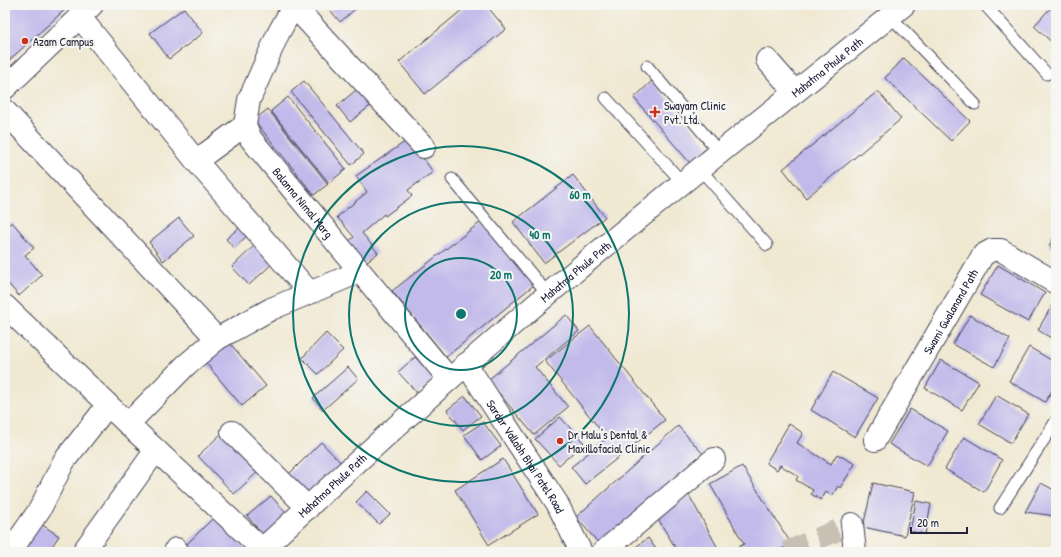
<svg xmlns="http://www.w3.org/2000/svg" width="1061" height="557" font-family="'Patrick Hand',sans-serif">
<rect width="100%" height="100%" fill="#f6f6f2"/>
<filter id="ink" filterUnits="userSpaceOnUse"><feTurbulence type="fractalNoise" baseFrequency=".025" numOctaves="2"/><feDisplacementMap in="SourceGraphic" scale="8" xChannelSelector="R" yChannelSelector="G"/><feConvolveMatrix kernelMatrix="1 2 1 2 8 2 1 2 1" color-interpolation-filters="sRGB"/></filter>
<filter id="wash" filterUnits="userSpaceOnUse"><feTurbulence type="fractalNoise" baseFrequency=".012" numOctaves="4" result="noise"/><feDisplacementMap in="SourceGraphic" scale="16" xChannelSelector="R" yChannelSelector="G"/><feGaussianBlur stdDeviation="0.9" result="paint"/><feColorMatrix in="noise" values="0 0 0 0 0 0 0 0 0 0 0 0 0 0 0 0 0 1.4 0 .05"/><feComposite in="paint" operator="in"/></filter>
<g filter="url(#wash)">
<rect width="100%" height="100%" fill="#f0e8d1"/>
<g id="blocks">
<path fill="#c1baea" d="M13 5H70L5 64V12Z
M326 5H360L340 22Z
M468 5H486L506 29 425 94 399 62Z
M1053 5H1056V46L1034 26Z
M184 8 203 33 169 59 150 33Z
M904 58 970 121 951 141 885 78Z
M304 81 364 154 351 165 291 92Z
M652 81 708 147 690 163 634 98Z
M362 85 375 102 350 122 337 106Z
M878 91 901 119 806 198 783 169Z
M288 97 346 169 329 183 271 111Z
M268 109 328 184 314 195 254 120Z
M409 139 433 172 408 190 412 196 385 216 384 214 362 233 378 253 359 267 343 246 354 237 337 217 367 192 356 176Z
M573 175 605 217 544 263 513 222Z
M179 218 194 236 163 261 149 242Z
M482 221 535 284 446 357 392 291Z
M12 222 34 248 25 255 42 275 19 296 5 280V227Z
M241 226 249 234 234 248 226 239Z
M1056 233V250L1049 246Z
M256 244 273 263 249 285 232 267Z
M998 265 1045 293 1028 322 980 295Z
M1056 298V341L1038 330Z
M566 315 579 331 535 367 568 407 534 435 488 380Z
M970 315 1010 339 994 367 953 344Z
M590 326 665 420 585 484 571 467 607 438 545 361Z
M326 333 343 350 318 374 302 358Z
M229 342 266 386 242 406 205 362Z
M1029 347 1056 363V384L1045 402 1009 381Z
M415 357 435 378 418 394 398 372Z
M941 360 979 382 962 410 925 388Z
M348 367 358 379 323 410 313 398Z
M833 372 878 398 855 437 811 410Z
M996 395 1028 414 1011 443 979 424Z
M465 396 481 416 463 430 447 410Z
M910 409 948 431 927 466 889 444Z
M560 417 584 443 559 465 535 439Z
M483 422 501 446 482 460 464 435Z
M789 424 803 433 797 443 831 464 837 454 855 464 840 488 838 486 832 496 826 492 821 500 811 494 813 490 796 480 798 476 780 465 777 470 766 463Z
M678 426 704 455 601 546 576 517Z
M225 430 262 468 234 494 198 456Z
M964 437 1002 460 984 492 945 469Z
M321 442 345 467 306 504 283 480Z
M503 459 538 514 489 545 455 490Z
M742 466 792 545 773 552H729L744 544 710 484Z
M873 483 915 492 905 536 863 527Z
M1041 483 1056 491V516L1025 512Z
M367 491 390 514 379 524 356 502Z
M689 495 720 552H678L655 514Z
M271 496 291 519 267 540 247 516Z
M916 501 931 504 925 534 910 531Z
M214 517 249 552H186L182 549Z
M38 522 59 536 48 552H19Z
M648 538 658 552H629Z"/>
</g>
</g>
<g filter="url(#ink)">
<use href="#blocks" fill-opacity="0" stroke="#414052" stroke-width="1"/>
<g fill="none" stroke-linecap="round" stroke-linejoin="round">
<path stroke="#c7c0b3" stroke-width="22" stroke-dasharray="22 11" stroke-linecap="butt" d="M787 552 852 524"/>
<g stroke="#414052" stroke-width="13">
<path id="lane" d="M985 5 1047 74
M890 16 975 104
M647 66 719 152
M606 98 682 182
M699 168 767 245
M452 179 548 294
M1000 508 1056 421"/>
</g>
<g stroke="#414052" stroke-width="24">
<g id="street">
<path id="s1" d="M294 5 278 34 249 100 245 125 251 139 449 379"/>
<path d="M294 6 424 147"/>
<path d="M79 16 196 161 310 293"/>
<path d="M767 60 795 92"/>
<path d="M5 111 217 339"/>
<path d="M196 161 245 125"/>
<path d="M5 306 128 424 262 549"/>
<path id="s2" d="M466 364 557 503 581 552"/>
<path d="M128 424 186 365 217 339 271 309 359 272"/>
<path d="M232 432 308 508"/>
<path id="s3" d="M875 440 983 255 992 250H1001L1056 283"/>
<path d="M852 524 855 552"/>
<path d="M176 549 178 552"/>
<path d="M10 552 40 509 64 461 108 405"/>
<path d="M83 552 156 450"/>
<path d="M603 552 714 459"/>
</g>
</g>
<g stroke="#414052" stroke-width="24">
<g id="secondary">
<path d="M5 88 92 5"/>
<path id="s4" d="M259 552C328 489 396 425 467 364 609 239 757 123 904 5"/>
</g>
</g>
<use href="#lane" stroke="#fff" stroke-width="11"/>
<use href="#street" stroke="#fff" stroke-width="22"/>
<use href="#secondary" stroke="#fff" stroke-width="22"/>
</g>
</g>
<g fill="none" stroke="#0f766e" stroke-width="2">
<circle cx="461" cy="314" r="56"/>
<circle cx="461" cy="314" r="112"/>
<circle cx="461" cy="314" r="168"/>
</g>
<g fill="#c8321e" stroke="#f6f6f2" stroke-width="1.5">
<circle cx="25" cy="41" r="4"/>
<path d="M653 106h4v4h4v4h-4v4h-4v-4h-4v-4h4z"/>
<circle cx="560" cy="441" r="4"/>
</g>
<g text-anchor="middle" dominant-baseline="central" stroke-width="4" stroke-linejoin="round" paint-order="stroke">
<g font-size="12" fill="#22223b" stroke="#f6f6f2" text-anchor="start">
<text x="33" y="41">Azam Campus</text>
<text x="664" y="105">Swayam Clinic<tspan x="664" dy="14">Pvt. Ltd.</tspan></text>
<text x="568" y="434">Dr Malu's Dental &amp;<tspan x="568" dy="14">Maxillofacial Clinic</tspan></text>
</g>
<g font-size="12" fill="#22223b" stroke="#f6f6f2">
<text stroke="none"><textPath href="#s4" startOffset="747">Mahatma Phule Path</textPath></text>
<text stroke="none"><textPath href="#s1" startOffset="228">Balanna Nimal Marg</textPath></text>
<text stroke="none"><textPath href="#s4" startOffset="423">Mahatma Phule Path</textPath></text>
<text stroke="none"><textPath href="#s3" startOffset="149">Swami Gwalanand Path</textPath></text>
<text stroke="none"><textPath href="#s2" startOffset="110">Sardar Vallabh Bhai Patel Road</textPath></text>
<text stroke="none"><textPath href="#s4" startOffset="99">Mahatma Phule Path</textPath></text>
</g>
</g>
<circle cx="461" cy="314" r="6" fill="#0f766e" stroke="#f6f6f2" stroke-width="2"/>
<g font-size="12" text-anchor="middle" font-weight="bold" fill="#0f766e" stroke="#f6f6f2" stroke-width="4" stroke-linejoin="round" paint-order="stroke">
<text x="580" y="199">60 m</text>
<text x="540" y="239">40 m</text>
<text x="501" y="279">20 m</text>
</g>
<rect width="1061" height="557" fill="none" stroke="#f6f6f2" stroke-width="20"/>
<path d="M911 527v6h56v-6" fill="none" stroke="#22223b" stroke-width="2"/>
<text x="917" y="527" font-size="12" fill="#22223b" stroke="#f6f6f2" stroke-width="3" paint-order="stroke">20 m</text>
</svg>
